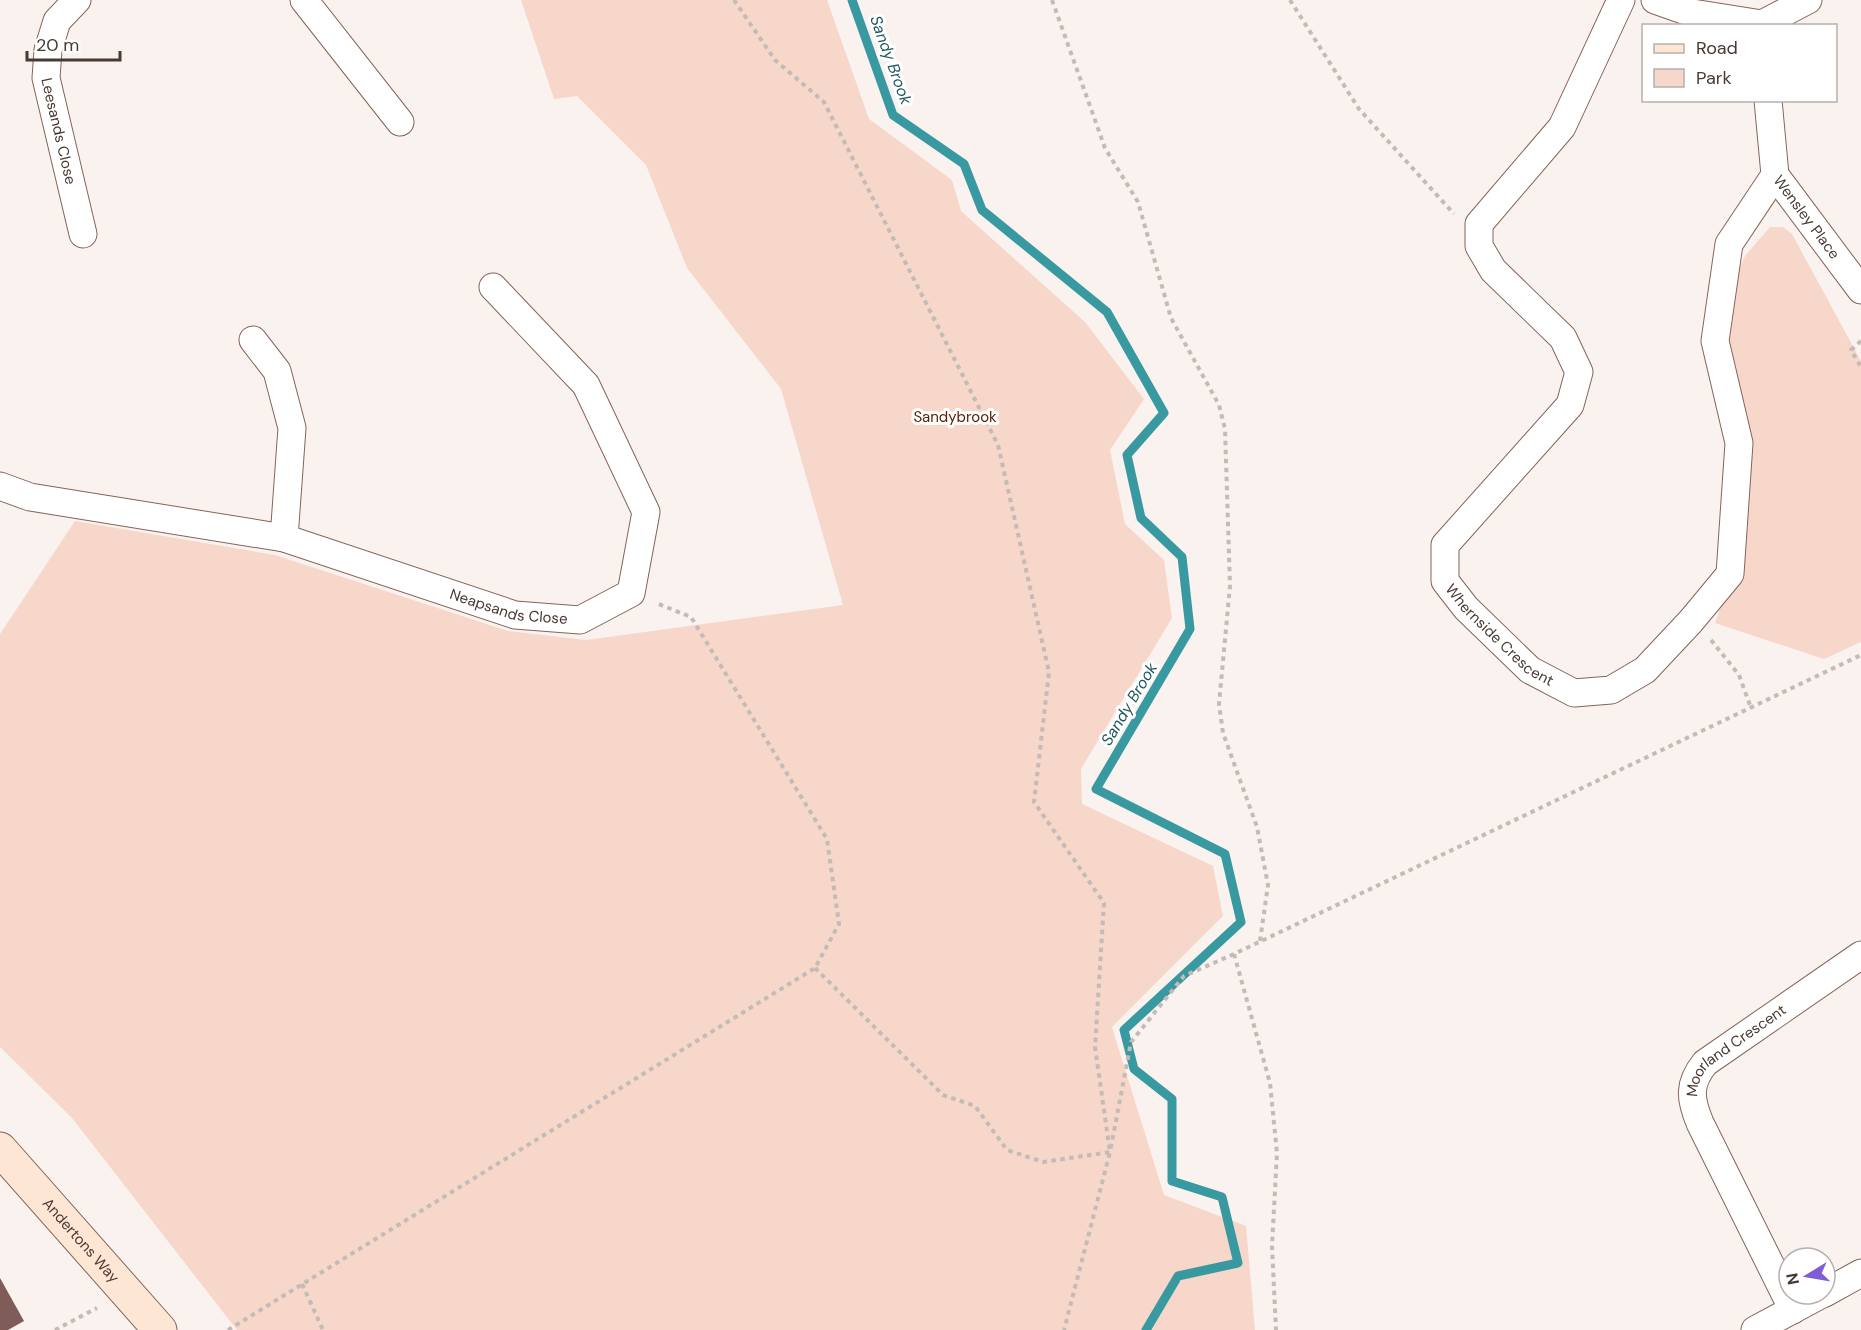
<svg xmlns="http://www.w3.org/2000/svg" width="1861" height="1330" font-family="'DM Sans',sans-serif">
<rect width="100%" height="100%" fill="#faf2ef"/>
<path fill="#f7d7ca" d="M521 0H827L869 119 952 180 961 211 1085 322 1144 399 1110 450 1125 524 1164 560 1172 618 1081 769 1082 804 1213 866 1223 916 1112 1027 1164 1195 1246 1226 1255 1330H237L72 1118 0 1047V634L75 521 275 555 508 631 586 640 843 605 781 389 687 268 646 165 577 96 554 99Z
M1770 227H1783L1792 234 1861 361V642L1824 659 1715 623 1748 527V443L1727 354 1736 275 1745 256Z"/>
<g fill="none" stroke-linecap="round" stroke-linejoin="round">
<path stroke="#3999a1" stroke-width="9" d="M852 0 893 115 964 164 982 210 1107 312 1164 413 1127 455 1141 518 1182 557 1190 629 1096 789 1225 854 1241 922 1124 1030 1134 1069 1172 1099V1181L1222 1197 1238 1263 1178 1276 1146 1330"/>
</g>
<path fill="#7f5c58" d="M0 1278 24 1321 8 1330H0Z"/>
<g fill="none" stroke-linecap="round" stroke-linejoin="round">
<g stroke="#856458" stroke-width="29">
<g id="minor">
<path id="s1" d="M77 0 57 21 48 50 46 78 83 234"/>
<path d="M304 0 400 122"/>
<path id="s2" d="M1621 0 1562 127 1479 224V246L1493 270 1563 338 1579 372 1570 405 1445 545V581L1466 608 1530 670 1574 693 1611 690 1645 670 1691 621 1730 574 1739 443 1715 341 1729 244 1775 175"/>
<path d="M1655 0 1692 13 1762 24 1808 0"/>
<path id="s3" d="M1768 100 1775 175 1861 290"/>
<path d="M253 340 277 371 292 428 284 538"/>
<path id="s4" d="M0 486 30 497 284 538 515 615 580 620 631 593 646 512 586 385 493 287"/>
<path d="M1825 1293 1861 1273"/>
<path id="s5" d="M1793 1310 1700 1123C1690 1099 1688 1084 1705 1063L1861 955"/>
<path d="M1755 1330 1822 1294"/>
</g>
</g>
<g stroke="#856458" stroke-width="35">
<g id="secondary">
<path id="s6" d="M0 1149 160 1330"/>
</g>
</g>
<path stroke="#c4bab6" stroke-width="4" stroke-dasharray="4.5 4.5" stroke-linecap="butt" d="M734 0 775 60 824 102 998 445 1049 672 1034 802 1104 903 1095 1047 1110 1152 1064 1330
M1052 0 1105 148 1138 202 1171 318 1219 405 1225 429 1230 586 1219 704 1223 733 1257 827 1268 885 1260 941
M1290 0 1359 109 1454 214
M1861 341 1851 350 1861 367
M1711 640 1739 675 1751 708
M1234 954 1270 1083 1277 1153 1272 1246 1276 1330
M815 968 943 1095 975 1106 1007 1150 1043 1162 1110 1152 1131 1042 1184 976 1234 954 1861 655
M302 1284 323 1330
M55 1330 97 1308
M228 1330 815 968 839 924 827 839 691 617 656 603"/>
<use href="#minor" stroke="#fff" stroke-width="27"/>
<use href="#secondary" stroke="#fee6d5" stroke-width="33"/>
</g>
<g text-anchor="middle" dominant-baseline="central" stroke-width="6" stroke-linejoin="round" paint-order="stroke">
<g font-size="15" fill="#483933" stroke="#fff">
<text stroke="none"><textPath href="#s1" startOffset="142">Leesands Close</textPath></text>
<text stroke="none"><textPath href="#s3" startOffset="128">Wensley Place</textPath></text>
<text stroke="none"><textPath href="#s4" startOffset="525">Neapsands Close</textPath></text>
<text stroke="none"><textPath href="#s2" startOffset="788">Whernside Crescent</textPath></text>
<text stroke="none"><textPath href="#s5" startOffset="303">Moorland Crescent</textPath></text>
<text stroke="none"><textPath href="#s6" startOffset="122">Andertons Way</textPath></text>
</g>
<g font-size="15" fill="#592208" stroke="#fff">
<text x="955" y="417">Sandybrook</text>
</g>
<g font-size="16" font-style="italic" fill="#1d565c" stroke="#fff">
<text transform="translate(891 60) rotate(70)">Sandy Brook</text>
<text transform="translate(1129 704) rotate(-59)">Sandy Brook</text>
</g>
</g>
<rect x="1642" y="24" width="195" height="78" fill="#ffffff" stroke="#b6b0ad" stroke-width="1.5"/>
<rect x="1654" y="44" width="30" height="9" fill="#fee6d5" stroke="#b6b0ad" stroke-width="1.5"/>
<text x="1696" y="54" font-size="18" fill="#483933">Road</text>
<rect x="1654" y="69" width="30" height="18" fill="#f7d7ca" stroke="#b6b0ad" stroke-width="1.5"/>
<text x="1696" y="84" font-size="18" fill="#483933">Park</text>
<g transform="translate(1807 1276) rotate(259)"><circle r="28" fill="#ffffff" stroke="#b6b0ad" stroke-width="1.5"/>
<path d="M0-4.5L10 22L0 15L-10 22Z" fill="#805dd7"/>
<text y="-9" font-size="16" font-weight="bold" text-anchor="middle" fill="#483933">N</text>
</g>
<path d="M27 51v9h93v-9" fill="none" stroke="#483933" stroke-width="3"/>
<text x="36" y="51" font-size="18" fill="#483933" stroke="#ffffff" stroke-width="4.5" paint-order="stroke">20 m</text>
</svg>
